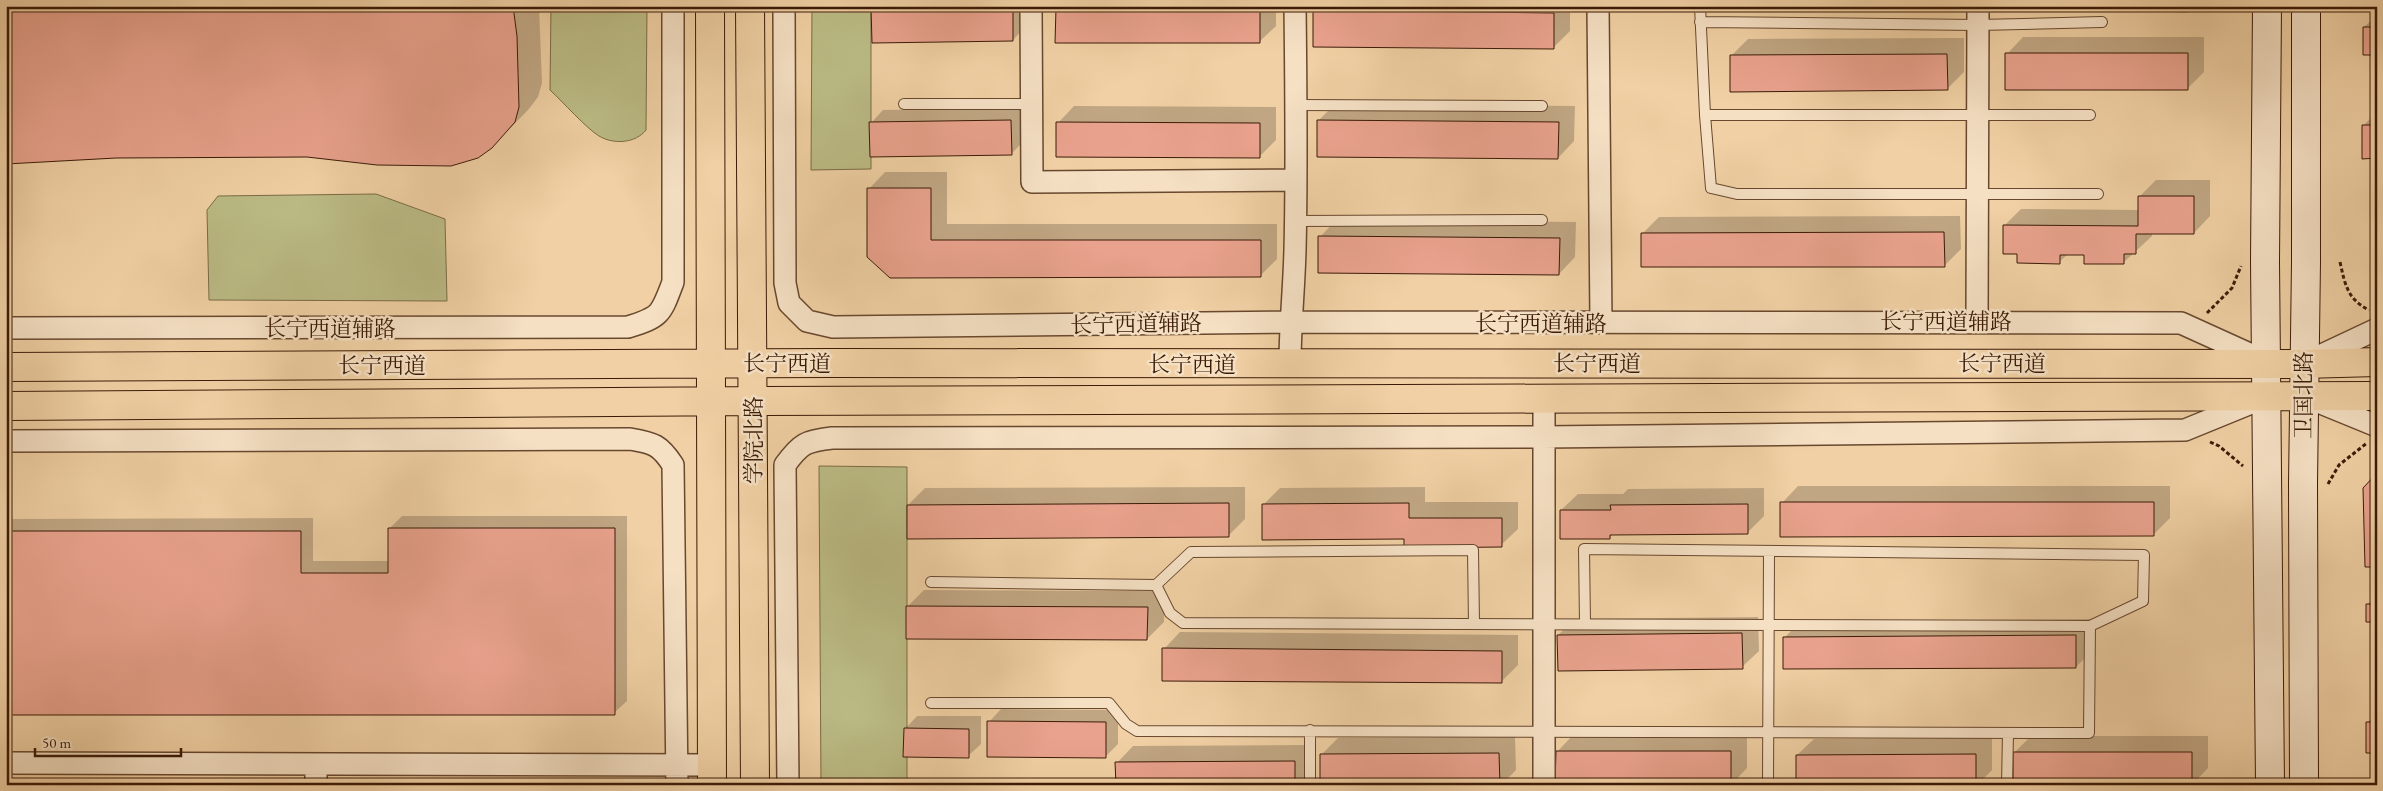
<svg xmlns="http://www.w3.org/2000/svg" width="2383" height="791" font-family="'EB Garamond','Noto Serif SC',serif">
<rect width="100%" height="100%" fill="#f0d0a4"/>
<filter id="stains"><feTurbulence type="fractalNoise" baseFrequency=".004" numOctaves="4"/><feColorMatrix values="0 0 0 0 .2 0 0 0 0 .09 0 0 0 0 .02 0 0 0 .5 -.17"/></filter>
<radialGradient id="worn" r=".72"><stop offset=".6" stop-color="#630" stop-opacity="0"/><stop offset="1" stop-color="#630" stop-opacity=".3"/></radialGradient>
<path fill="#bbbb85" stroke="#7b6b46" d="M551 6H647L646 130C636 143 614 145 599 136 586 128 563 102 550 90Z
M812 6H871V169L811 170Z
M376 194 445 219 447 301 209 300 207 210 218 196Z
M819 466 907 467V785H821Z"/>
<path fill="#0003" d="M6 6H539L542 83 538 97 528 110 492 147 307 156Z
M875 6H1025V27L1013 40 872 9Z
M1059 6H1276V26L1259 42 1057 8Z
M1319 6H1570V31L1553 48 1315 11Z
M2377 15V54L2364 27Z
M2023 37H2204V72L2187 89 2007 54Z
M1964 38V72L1947 89 1731 56 1748 39Z
M1335 104 1575 106 1574 141 1558 158 1319 120Z
M1074 106 1276 107V140L1260 156 1058 123Z
M1023 108 1024 141 1011 154 871 123 883 110Z
M2377 112V157L2363 126Z
M885 172H947V224H1277V259L1260 276H890L869 189Z
M2156 180H2210V216L2194 233H2152V236L2123 263 2085 254H2068L2059 262 2018 253 2004 226 2021 209 2139 210V197Z
M1960 216 1961 249 1944 266 1643 233 1659 217Z
M1336 220 1576 222 1575 257 1559 274 1320 237Z
M1798 486H2170V518L2154 534 1782 503Z
M1245 487V519L1228 536 908 505 925 488Z
M1425 487V502H1518V529L1501 545 1405 538 1263 505 1280 488Z
M1764 488V516L1747 533H1614L1609 538 1561 510 1578 494H1623L1628 489Z
M402 516H627V701L614 713 6 714V519L313 518V561H389V529Z
M924 590 1164 591V622L1147 639 907 607Z
M2377 595V621L2368 604Z
M1758 617 1759 651 1742 667 1558 635 1575 619Z
M2092 619 2093 650 2076 667 1785 637 1801 621Z
M1180 632 1518 635V665L1501 682 1164 649Z
M1001 709 1118 710V744L1105 757 989 722Z
M2377 713V752L2367 723Z
M917 716H981V744L968 756 905 729Z
M1573 735H1747V768L1731 785 1557 752Z
M2031 736H2208V768L2192 785 2014 753Z
M1515 737 1516 770 1501 785H1321V755L1338 738Z
M1992 738V770L1977 785H1798L1797 755 1814 739Z
M1311 745V778L1304 785H1117V763L1133 746Z"/>
<path fill="#e9a28d" stroke="#3b1b07" d="M6 6H513L517 36 519 107 515 122 492 148 478 158 451 166 377 165 307 157 116 158 6 164Z
M1013 6V41L872 43 871 8Z
M2159 6H2187V12L2159 11Z
M1056 8H1260V43H1055Z
M1313 10 1554 13V49L1313 47Z
M2363 27H2377V55H2363Z
M2005 53H2188V90H2005Z
M1947 54 1948 90 1730 92V55Z
M1011 120 1012 155 870 157 869 122Z
M1317 120 1559 122 1558 159 1317 157Z
M1056 122 1260 123V158L1056 157Z
M2362 125H2377V158L2362 159Z
M867 188H931V240H1261V277L890 278 867 257Z
M2138 196H2194V234H2136V254H2124V264H2084V255H2060V264L2017 263V254H2003V225L2138 226Z
M1944 232 1945 267H1641V233Z
M1318 236 1560 238 1559 275 1318 273Z
M2377 473V567H2365L2363 488Z
M1780 502H2154V536L1780 537Z
M1229 503V537L907 539V505Z
M1409 503V518H1502V547L1404 548V539L1262 540V504Z
M1748 504V534L1610 535V539H1560V510H1611L1610 505Z
M388 528H615V715H6V531H301V573H388Z
M2366 604H2377V622H2366Z
M906 606 1148 607 1147 640 906 639Z
M1742 633 1743 669 1558 671 1557 635Z
M2076 635V668L1783 669V637Z
M1162 648 1502 651V683L1162 681Z
M987 721 1106 722V758L987 757Z
M2366 722H2377V753H2366Z
M904 728 969 729V758L903 757Z
M1556 751H1731V785H1555Z
M2013 752H2192V785H2013Z
M1499 753 1500 785H1320V754Z
M1976 754V785H1796V755Z
M1295 761V785H1116L1115 762Z"/>
<g fill="none" stroke-linecap="round" stroke-linejoin="round">
<g stroke="#68482e" stroke-width="12">
<path id="lane" d="M1700 6 1705 115 1711 188 1737 194H2098
M2376 8H2377
M1700 22 1978 25 2102 22
M904 104H1032
M1296 105 1542 106
M1705 115H2090
M1296 221 1542 220
M931 582 1156 585 1170 613 1183 623 2090 626 2089 733 1137 731 1126 724 1109 703H931
M1156 585 1191 552 1473 550 1474 624
M1585 623 1584 549 2144 555 2143 601 2090 626
M1310 785V730
M1768 785 1769 551
M2007 785 2008 733"/>
</g>
<g stroke="#68482e" stroke-width="24">
<path id="street" d="M784 6 785 283 789 303 807 321 833 327 1290 322 2181 323 2267 362
M1031 6 1032 182 1296 180
M1598 6 1601 323
M1977 321 1978 6
M6 328 628 327C661 317 661 314 673 282V6
M2309 361 2377 329
M1290 364C1290 326 1294 289 1295 250 1297 169 1296 88 1295 6
M2311 399 2377 426
M6 441 630 439C654 443 660 445 673 465L677 785
M6 763 712 765
M316 785V764
M788 785 785 465C801 443 806 441 832 438L1543 437 2185 430 2261 399
M1544 785V398"/>
</g>
<g stroke="#3b1b07" stroke-width="30">
<path id="secondary" d="M2267 6 2265 262 2270 785
M2304 785 2303 484 2306 262V6"/>
</g>
<g stroke="#3b1b07" stroke-width="30">
<path id="primary" d="M710 6 712 785
M750 6 755 785
M6 367 833 363 2303 364 2377 362
M6 406 754 401 2377 396"/>
</g>
<path stroke="#3b1b07" stroke-width="3" stroke-dasharray="4 2.5" stroke-linecap="butt" d="M2340 262C2345 284 2347 299 2369 310
M2207 313 2232 288 2241 266
M2210 442 2219 446 2243 466
M2328 484 2339 465 2367 443"/>
<use href="#lane" stroke="#f5e0c4" stroke-width="10"/>
<use href="#street" stroke="#f5e0c4" stroke-width="21"/>
<use href="#secondary" stroke="#f5e0c4" stroke-width="28"/>
<use href="#primary" stroke="#f0d0a4" stroke-width="28"/>
</g>
<g text-anchor="middle" dominant-baseline="central" stroke-width="5" stroke-linejoin="round" paint-order="stroke">
<g font-size="22" fill="#3b1b07" stroke="#f5e0c4">
<text x="1946" y="321">长宁西道辅路</text>
<text x="1541" y="323">长宁西道辅路</text>
<text transform="translate(1136 324) rotate(-1)">长宁西道辅路</text>
<text x="330" y="328">长宁西道辅路</text>
<text x="787" y="363">长宁西道</text>
<text x="1597" y="363">长宁西道</text>
<text x="2002" y="363">长宁西道</text>
<text x="1192" y="364">长宁西道</text>
<text x="382" y="365">长宁西道</text>
<text transform="translate(2303 395) rotate(-90)">卫国北路</text>
<text transform="translate(753 440) rotate(-90)">学院北路</text>
</g>
</g>
<rect width="2383" height="791" fill="none" stroke="#f0d0a4" stroke-width="25"/>
<rect x="8" y="8" width="2368" height="776" fill="none" stroke="#3b1b07" stroke-width="2.5"/>
<rect x="12" y="12" width="2358" height="766" fill="none" stroke="#3b1b07"/>
<path d="M35 748v8h146v-8" fill="none" stroke="#3b1b07" stroke-width="2.5"/>
<text x="42" y="748" font-size="15" fill="#3b1b07" stroke="#f5e0c4" stroke-width="4" paint-order="stroke">50 m</text>
<rect width="100%" height="100%" filter="url(#stains)"/>
<rect width="100%" height="100%" fill="url(#worn)"/>
</svg>
